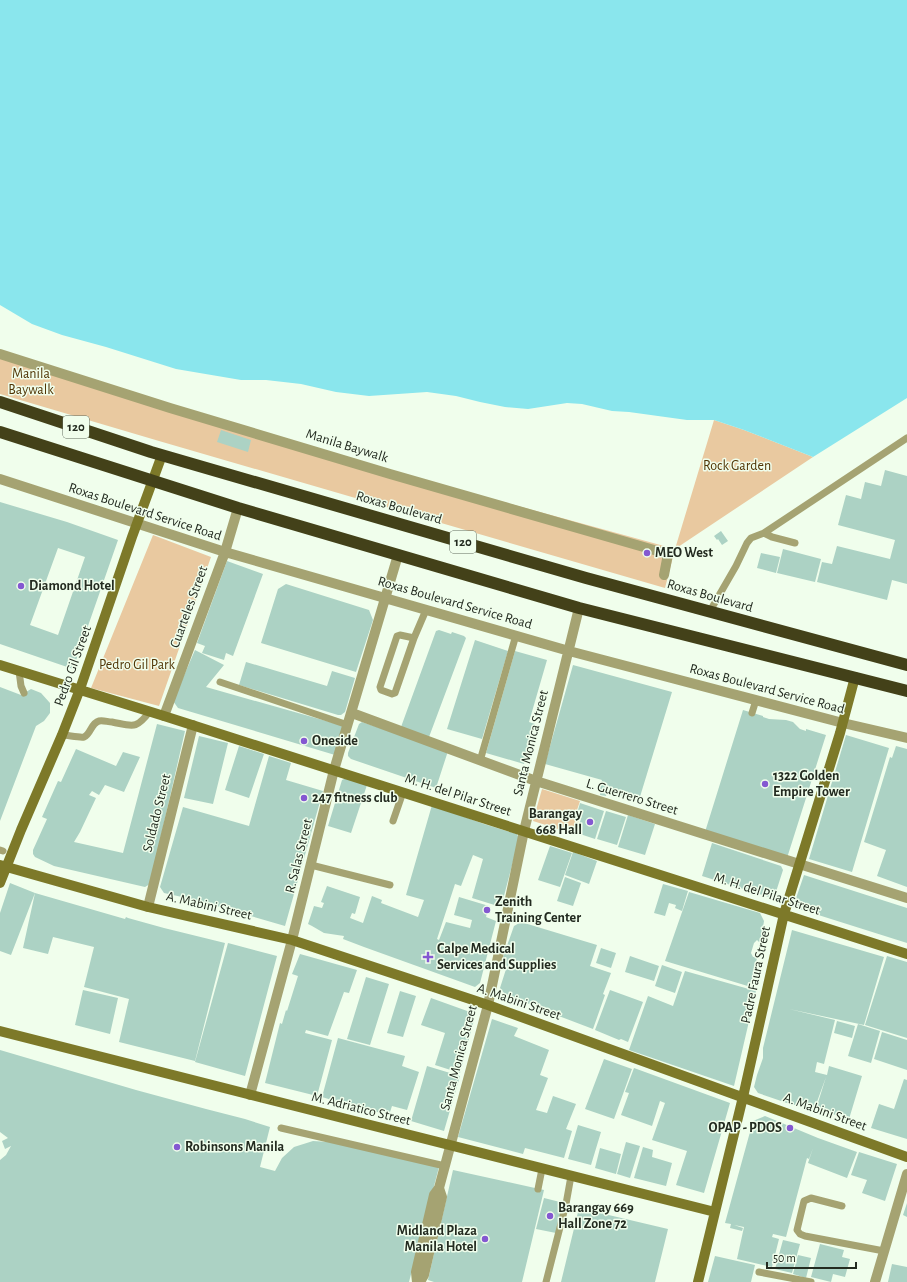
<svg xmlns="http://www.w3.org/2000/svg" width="907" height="1282" font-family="'Alegreya Sans',sans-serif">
<rect width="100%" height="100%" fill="#f0feec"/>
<path fill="#e9c9a0" d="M0 351 262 433 467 492 675 549 714 420 744 430 813 457 675 549 665 588 159 441 0 394Z
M153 535 211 557 159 706 91 688Z
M542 789 580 801 577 810 582 812 574 834 533 821Z"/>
<path fill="#8ae6ed" d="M0 0H907V398L813 457 744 430 714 420H687L629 412 612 411 582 404 567 403 528 409 505 407 480 402 456 396 427 392 369 396 336 392 301 384 266 380H241L176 369 106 347 62 335 32 324 0 305Z"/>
<path fill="#acd2c4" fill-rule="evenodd" d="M221 430 251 440 248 452 217 442Z
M885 470 907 476V584L892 580 887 600 817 582 822 562 832 564 837 546 890 559 895 540 838 525 846 495 861 499 865 482 881 486Z
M0 502 67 522 118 540 73 669 0 644ZM58 548 85 557 58 635 30 625Z
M721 531 728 541 722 545 718 539 717 540 714 536Z
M783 549 821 559 815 582 777 573Z
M761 553 780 557 776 573 757 568Z
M227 561 263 574 233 656 226 653 224 660 202 653 205 646 197 643Z
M286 584 369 610 373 620 356 672 261 643 278 589Z
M439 630 451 634 452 632 464 636 466 638 429 737 401 727 436 631Z
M475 640 508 651 482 739 447 729Z
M195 650 224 665 206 687 344 726 335 755 178 708 173 701Z
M515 651 547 660 529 722 535 724 524 764 486 753Z
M246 662 327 686 332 671 355 678 345 712 341 715H338L239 685Z
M573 665 672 692 639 800 607 792 606 796 600 795 601 790 599 789 602 780 545 764Z
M0 687 21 695 31 689 41 693 50 703V713L44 721 36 726 0 821Z
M743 710 763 716V717L769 719 786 720 793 722 800 729 806 731V729L826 735 787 858 705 832Z
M362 722 448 751 436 788 351 759 348 756V753L359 724Z
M157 724 185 731 150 884 145 887 54 866 35 857 33 854V850L47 819 42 817 58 781 61 782 76 749 116 766 123 752 140 757 124 792 105 785 99 795 92 791 89 795 96 798 80 832 74 842 123 853Z
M846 735 889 748 852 872 809 859Z
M199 736 228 743 213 804 184 798Z
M239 746 264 754 249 798 225 790Z
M896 746 907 749V887L877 876 886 850 864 842 890 757 892 758Z
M269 756 291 763 286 780 323 791 285 926 200 901 164 893 160 887 183 807 249 826Z
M346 778 367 785 351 833 328 826 342 780Z
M580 803 604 811 595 839 577 833 583 811 578 810Z
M432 805 484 824 517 834 519 839 501 907 472 898 483 859 473 855 461 886 455 884 437 939 439 940 446 922 470 928 472 920 454 915 459 897 489 906 486 917 496 921 480 983 475 987 364 947 343 939 344 936 324 933 312 926 308 924 314 906 322 908 324 903 321 902 327 886 360 897 355 914 352 913 350 918 363 923 372 896 382 900 381 903 418 917 424 900 406 895Z
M606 811 626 817 617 845 597 839Z
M628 815 655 824 645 855 618 847Z
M712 843 781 866 783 870 775 895 772 898 769 897 702 876Z
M550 846 572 853 560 887 538 880Z
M573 852 597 861 589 884 565 875Z
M804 875 907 908V943L793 907Z
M565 877 581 883 573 906 557 901Z
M10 883 35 893 11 955 0 951V913Z
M663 884 688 891 682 911 675 908 676 905 669 903 665 916 654 913Z
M689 892 760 913 764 921 761 940 759 942 757 940 754 943 751 953 753 957H756L757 958 751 987 665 961Z
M35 893 125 919 126 917 128 918 164 928 225 943 195 1061 119 1042 129 999 84 987 94 947 53 937 48 954 23 948Z
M521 922 597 945 590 966 611 973 603 994 605 995 593 1029 543 1010 504 993 500 988 507 966 502 963V960L514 926Z
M792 930 884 957 864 1025 789 1009 835 1020 824 1064 817 1062 815 1072 827 1075 829 1066 862 1076 849 1119 816 1109 826 1077 814 1110 787 1103 758 1093 754 1087 757 1075 763 1058V1048Z
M228 943 277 956 245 1076 195 1062Z
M601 948 616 953 611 968 596 963Z
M300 954 357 970 349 993 344 992 328 1036 306 1030 305 1033 332 1040 317 1096 265 1083 280 1023 282 1024 286 1010 287 1011 298 976 292 974Z
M630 956 659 966 654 981 625 972Z
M887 956 907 962V1038L865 1025Z
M662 965 682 972 675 993 655 986Z
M685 971 756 991 734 1086 629 1050 648 996 673 1006Z
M366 977 389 984 370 1045 347 1039Z
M83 990 118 998 110 1034 75 1025Z
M610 990 643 1002 628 1042 621 1039 619 1040 595 1030Z
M400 991 416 996 403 1037 387 1033Z
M431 998 470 1012 473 1015 474 1020 460 1073 435 1065 445 1033 421 1025Z
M492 1019 518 1028 514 1036 549 1050 540 1075 548 1078 536 1110 547 1113 553 1096 576 1104 566 1129 572 1131 564 1158 525 1148 523 1154 458 1137Z
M837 1021 855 1026 852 1038 834 1033Z
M858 1024 880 1031 871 1063 848 1056Z
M882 1032 907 1040V1070L874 1059Z
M338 1038 405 1056 402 1066 419 1072 407 1110 392 1106 389 1115 377 1112 372 1113 369 1110 343 1103 339 1104 335 1101 322 1097Z
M0 1050 136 1090 206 1109 245 1119 270 1127 260 1167 275 1171 282 1158 294 1147 313 1141 329 1142 439 1167 409 1282H0V1160L6 1155 11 1146 5 1149 2 1141 8 1138 0 1132Z
M604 1059 632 1069 614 1119 585 1109Z
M427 1066 460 1076 444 1131 411 1121Z
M634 1068 730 1103 704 1193 676 1185 687 1151 652 1140 665 1103 660 1101 652 1126 621 1115 629 1093 625 1092Z
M904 1079 907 1080V1139L871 1128 879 1104 894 1109Z
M765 1116 818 1138 857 1152 847 1178 808 1163 813 1148 809 1159 807 1158 786 1237 773 1234 772 1237 779 1239 772 1267 737 1259 744 1227 734 1225 743 1228 742 1231 730 1228 731 1224 725 1223 753 1121Z
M578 1125 601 1132 591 1165 568 1159Z
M626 1142 640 1146 630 1178 617 1174Z
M643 1147 653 1150 652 1157 672 1163 666 1186 634 1178Z
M600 1148 621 1154 616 1174 595 1168Z
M859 1152 897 1164 885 1201 862 1193 867 1180 851 1175Z
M453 1170 544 1190 522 1282H434L428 1280Z
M544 1198 564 1203 556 1233 536 1229Z
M907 1203V1217L903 1215Z
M579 1208 668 1229 655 1282H561Z
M783 1240 800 1244 792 1273 775 1269Z
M820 1244 844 1250 842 1257 850 1259 845 1277 833 1274 831 1282 811 1277Z
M798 1255 811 1258 806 1278 793 1274Z
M715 1256 755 1265 751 1282H708Z
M892 1264 907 1267V1282H888Z"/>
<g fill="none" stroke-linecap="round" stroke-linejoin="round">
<path stroke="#a5a372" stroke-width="7" d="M795 543 772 537 764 533 907 438
M710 611 736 566 747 543 751 538 764 533
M414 638 400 635 397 636 380 687 381 690 392 694 395 693 414 638 426 610
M19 671 21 686 24 693
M220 682 348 725
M752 713 756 700
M62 735C67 735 80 738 84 737 91 734 91 723 99 721 103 720 108 722 112 722 133 726 136 730 150 711
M480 761 516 635
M393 821 403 792
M0 850 3 851
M311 865 390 885
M281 1128 445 1166
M538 1189 542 1169
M842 1206 811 1198 804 1201 797 1230 800 1234 805 1236 884 1251
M759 1272 811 1282
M546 1282 566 1204 571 1176"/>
<path stroke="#a5a372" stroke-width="10" d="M0 354 170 408 390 474 668 554 664 575
M0 479 225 552 569 651 843 723 907 738
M352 713 536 781 907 898
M164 716 225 552 238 508
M148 907 193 725
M250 1095 292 940 334 770 398 555
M417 1282 416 1272 434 1195 439 1188 488 1005 524 831 579 608
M420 1282 424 1275 442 1197 439 1188
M875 1282 907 1174"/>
<path stroke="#7d7929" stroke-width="10" d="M0 665 164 716 907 954
M0 865 148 907 292 940 488 1005 907 1157
M0 883 21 830 62 735 80 689 132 537 162 455
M0 1031 287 1104 715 1212
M698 1282 743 1097 784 914 840 733 855 677"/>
<path stroke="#434119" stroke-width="12" d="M0 402 151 452 586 578 907 665
M0 432 238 508 579 608 907 691"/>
</g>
<g fill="#8458d1" stroke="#f0feec" stroke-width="1.5">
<circle cx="647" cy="553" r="4"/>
<circle cx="21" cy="586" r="4"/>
<circle cx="304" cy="741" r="4"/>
<circle cx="765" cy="784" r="4"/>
<circle cx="304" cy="798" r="4"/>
<circle cx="590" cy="822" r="4"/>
<circle cx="487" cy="910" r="4"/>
<path d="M426 951h4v4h4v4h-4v4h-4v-4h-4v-4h4z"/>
<circle cx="790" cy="1128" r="4"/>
<circle cx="177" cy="1147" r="4"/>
<circle cx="550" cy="1216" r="4"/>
<circle cx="485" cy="1239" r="4"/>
</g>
<g text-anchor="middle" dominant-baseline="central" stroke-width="3" stroke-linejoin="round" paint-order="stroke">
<g fill="#f0feec" stroke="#606a5d" stroke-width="1">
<rect x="63" y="416" width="26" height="22" rx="3"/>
<rect x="450" y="531" width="26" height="22" rx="3"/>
</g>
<g font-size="13" font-weight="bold" fill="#232b20">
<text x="76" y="427">120</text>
<text x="463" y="542">120</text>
</g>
<g font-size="14" fill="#503404" stroke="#f0feec">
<text x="31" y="374">Manila<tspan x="31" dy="16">Baywalk</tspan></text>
<text x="737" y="466">Rock Garden</text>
<text x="137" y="665">Pedro Gil Park</text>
</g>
<g font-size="14" fill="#232b20" stroke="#f0feec">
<text transform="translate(347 446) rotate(17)">Manila Baywalk</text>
<text transform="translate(399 508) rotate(16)">Roxas Boulevard</text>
<text transform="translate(145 512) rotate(18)">Roxas Boulevard Service Road</text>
<text transform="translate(710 596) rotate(16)">Roxas Boulevard</text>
<text transform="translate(455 603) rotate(16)">Roxas Boulevard Service Road</text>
<text transform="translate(189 607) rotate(-70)">Cuarteles Street</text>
<text transform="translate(73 666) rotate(-70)">Pedro Gil Street</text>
<text transform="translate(767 689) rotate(15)">Roxas Boulevard Service Road</text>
<text transform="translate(531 743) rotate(-76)">Santa Monica Street</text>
<text transform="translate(458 795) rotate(18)">M. H. del Pilar Street</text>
<text transform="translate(632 797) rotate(17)">L. Guerrero Street</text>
<text transform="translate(157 813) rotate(-76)">Soldado Street</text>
<text transform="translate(299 856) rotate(-76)">R. Salas Street</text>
<text transform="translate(767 894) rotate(18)">M. H. del Pilar Street</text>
<text transform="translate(209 906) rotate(13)">A. Mabini Street</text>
<text transform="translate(756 975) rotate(-78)">Padre Faura Street</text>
<text transform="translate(519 1002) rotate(19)">A. Mabini Street</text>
<text transform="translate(459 1058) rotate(-75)">Santa Monica Street</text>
<text transform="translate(361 1109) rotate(14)">M. Adriatico Street</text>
<text transform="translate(825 1112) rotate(20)">A. Mabini Street</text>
</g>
<g font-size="14" font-weight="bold" fill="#232b20" stroke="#f0feec" text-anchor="start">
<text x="655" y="553">MEO West</text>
<text x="29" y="586">Diamond Hotel</text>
<text x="312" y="741">Oneside</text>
<text x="773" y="776">1322 Golden<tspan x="773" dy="16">Empire Tower</tspan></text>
<text x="312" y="798">247 fitness club</text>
<text x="582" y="814" text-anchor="end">Barangay<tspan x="582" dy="16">668 Hall</tspan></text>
<text x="495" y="902">Zenith<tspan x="495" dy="16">Training Center</tspan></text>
<text x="437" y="949">Calpe Medical<tspan x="437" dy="16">Services and Supplies</tspan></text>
<text x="782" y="1128" text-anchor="end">OPAP - PDOS</text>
<text x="185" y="1147">Robinsons Manila</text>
<text x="558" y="1208">Barangay 669<tspan x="558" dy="16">Hall Zone 72</tspan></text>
<text x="477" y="1231" text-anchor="end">Midland Plaza<tspan x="477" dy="16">Manila Hotel</tspan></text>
</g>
</g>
<path d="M767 1262v6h89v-6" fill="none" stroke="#232b20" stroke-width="2"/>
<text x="773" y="1262" font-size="12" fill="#232b20" stroke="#f0feec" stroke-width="3" paint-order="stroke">50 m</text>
</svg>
